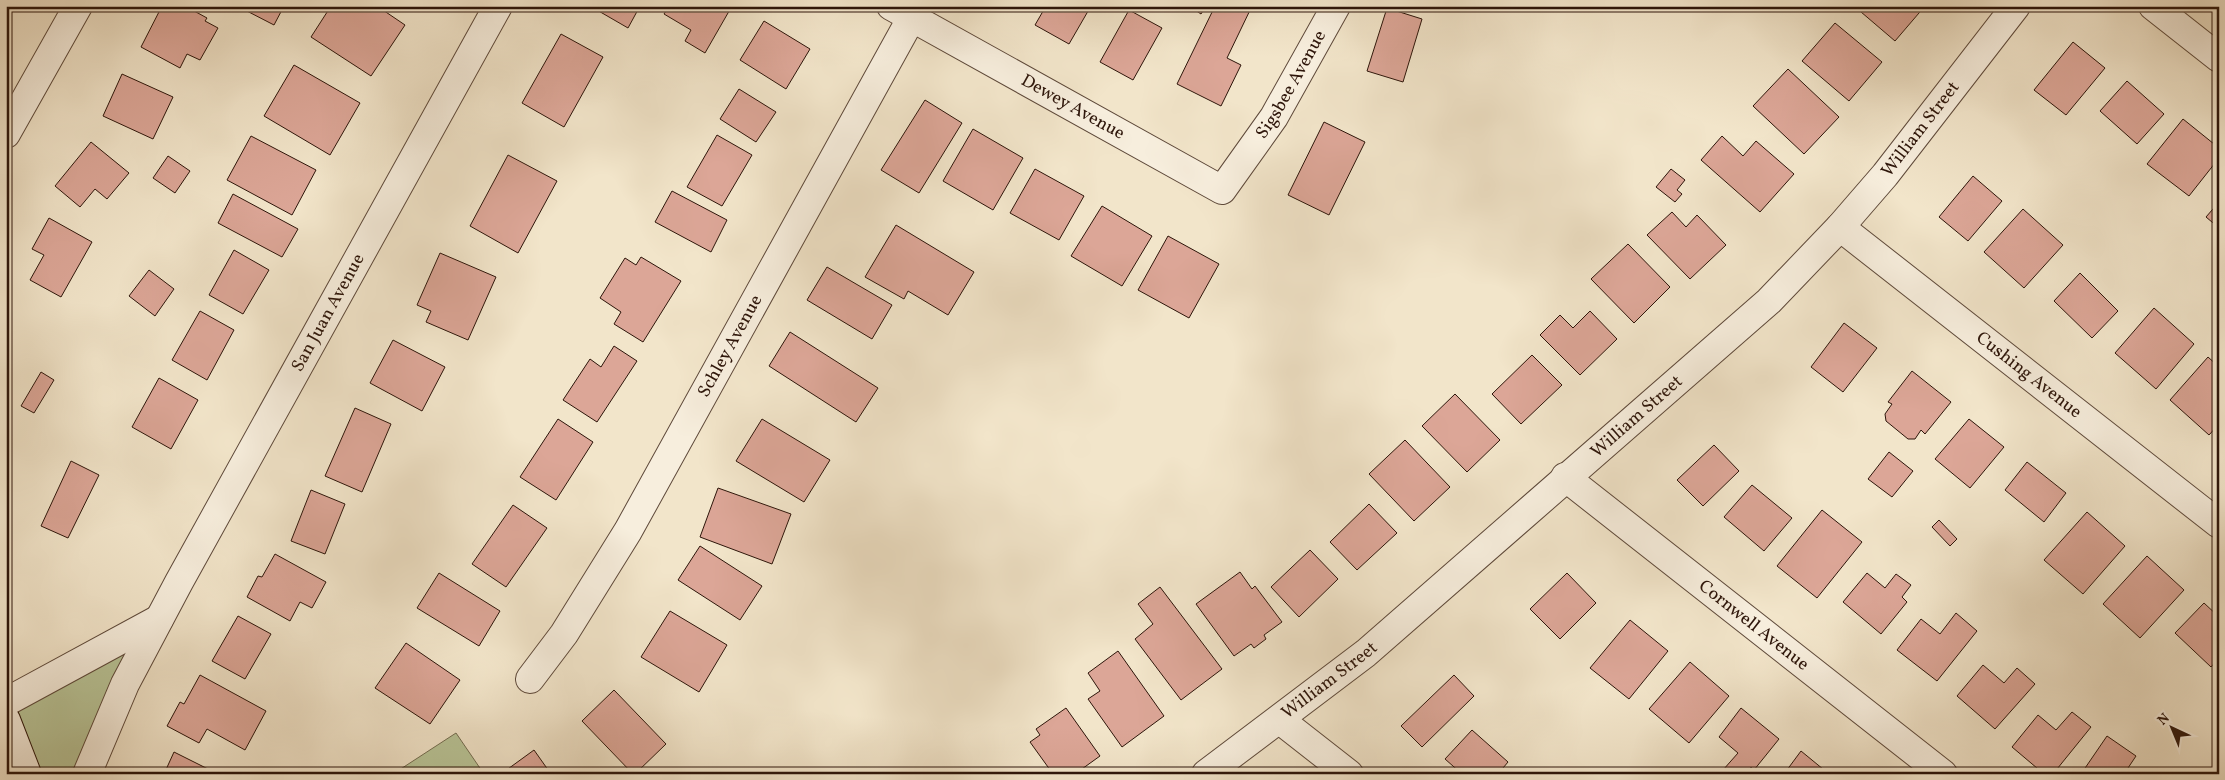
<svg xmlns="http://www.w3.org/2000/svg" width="2225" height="780" font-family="Vollkorn,serif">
<rect width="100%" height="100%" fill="#f2e5ca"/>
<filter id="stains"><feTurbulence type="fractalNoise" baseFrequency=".004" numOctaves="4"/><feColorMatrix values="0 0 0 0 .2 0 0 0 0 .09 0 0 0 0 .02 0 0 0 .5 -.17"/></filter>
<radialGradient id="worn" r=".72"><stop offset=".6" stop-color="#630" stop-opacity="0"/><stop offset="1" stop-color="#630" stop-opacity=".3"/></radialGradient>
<path fill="#b9c598" stroke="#736d51" d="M153 625 83 774H31L6 706Z
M456 733 484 774H393Z"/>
<path fill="#dca697" stroke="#2d150a" d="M162 6H185L207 18 205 21 218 28 200 60 187 54 180 68 141 47Z
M244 6H284L274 25 243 9Z
M331 6H377L405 25 371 76 311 37Z
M590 6H640L628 28Z
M669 6H732L705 53 685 41 691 30 664 14Z
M1046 6H1091L1069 44 1035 25Z
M1189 6H1206L1201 14Z
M1215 6H1252L1227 58 1241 65 1221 106 1177 84Z
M1854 6H1925L1895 41Z
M1387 8 1422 19 1403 82 1367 71Z
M1129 10 1162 28 1133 80 1100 62Z
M764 21 810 49 786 89 740 60Z
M1835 23 1882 62 1849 101 1802 61Z
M561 34 603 57 564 127 522 103Z
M2073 42 2105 68 2066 115 2034 90Z
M294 65 360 103 330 155 264 116Z
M1788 69 1839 117 1804 154 1753 106Z
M122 74 173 97 153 139 103 116Z
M2127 81 2164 114 2137 144 2100 111Z
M739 89 776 112 756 142 720 119Z
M925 100 962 123 919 193 881 170Z
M2183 119 2219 148V158L2189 196 2147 164Z
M1324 122 1365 142 1329 215 1288 195Z
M973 129 1023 158 993 210 943 181Z
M717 135 752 155 722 206 687 187Z
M251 136 316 170 292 215 227 180Z
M1722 136 1743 156 1756 141 1794 174 1760 212 1701 160Z
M91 142 129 173 107 199 95 189 80 207 55 186Z
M508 155 557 181 518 253 470 226Z
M168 156 190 171 175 193 153 178Z
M1035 169 1084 196 1059 240 1010 213Z
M1671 169 1685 180 1677 190 1682 194 1675 202 1656 187Z
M1973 176 2002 201 1968 241 1939 217Z
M672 191 727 220 711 252 655 222Z
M233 194 298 229 282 257 218 223Z
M2219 202V228L2206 217Z
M1102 206 1152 236 1122 286 1071 256Z
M2023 209 2063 245 2024 288 1984 252Z
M1672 212 1686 227 1697 215 1726 245 1690 279 1647 235Z
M49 218 92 242 61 297 30 280 44 255 32 249Z
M896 225 974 272 948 315 908 291 904 299 865 277Z
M1168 236 1219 264 1189 318 1138 290Z
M1628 244 1670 287 1634 323 1591 279Z
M234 250 269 270 243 314 209 295Z
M440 253 496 277 468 340 426 322 431 311 417 305Z
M641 257 681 281 643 342 614 324 621 312 600 298 625 258 636 265Z
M827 267 892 305 872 339 807 300Z
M149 270 174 289 155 316 129 296Z
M2080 273 2118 311 2092 338 2054 301Z
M2154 308 2194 344 2156 389 2115 353Z
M200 311 234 330 207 380 172 360Z
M1590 311 1617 339 1580 375 1540 335 1560 315 1573 328Z
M1844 323 1877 348 1843 392 1811 367Z
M790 332 878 388 856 422 769 366Z
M393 340 445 367 422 411 370 383Z
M614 346 637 361 597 422 563 400 590 359 601 367Z
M1532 355 1562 385 1521 424 1492 394Z
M2208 357 2219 367V424L2209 435 2170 400Z
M1912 371 1951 402 1925 434 1921 430 1915 439H1908L1886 421 1885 414 1892 404 1888 402Z
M41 372 54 380 34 413 21 406Z
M159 378 198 400 171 449 132 427Z
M1455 394 1500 440 1467 472 1422 426Z
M355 408 391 424 362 492 325 476Z
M558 419 593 442 556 500 520 477Z
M762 419 830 460 804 502 736 461Z
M1969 419 2004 447 1970 488 1935 459Z
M1405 440 1450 487 1414 521 1369 474Z
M1714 445 1739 471 1703 506 1677 480Z
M1889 452 1913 471 1892 497 1868 479Z
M71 461 99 475 68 538 41 526Z
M2027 462 2066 493 2044 522 2005 490Z
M1752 485 1792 518 1764 551 1724 517Z
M718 488 791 514 772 564 700 537Z
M311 490 345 504 325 554 291 541Z
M1369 504 1397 533 1357 570 1330 542Z
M513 505 547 528 506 587 472 564Z
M1822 510 1862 542 1817 598 1777 566Z
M2087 512 2125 546 2083 594 2044 560Z
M1939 520 1957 539 1950 546 1932 527Z
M700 546 762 586 740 620 678 580Z
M1310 550 1338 579 1299 617 1271 587Z
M275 554 326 582 312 608 300 602 290 621 247 597 258 576 262 577Z
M2147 556 2184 590 2140 638 2103 604Z
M1240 572 1252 589 1255 586 1282 622 1264 635 1266 639 1254 648 1251 644 1234 656 1196 604Z
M439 573 500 611 479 646 417 608Z
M1567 573 1596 603 1560 639 1530 609Z
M1867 573 1885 588 1896 574 1911 585 1902 597 1907 602 1881 634 1843 602Z
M1160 587 1222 669 1181 700 1135 639 1153 624 1138 604Z
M2204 603 2219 617V658L2211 667 2175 633Z
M670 611 727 645 699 692 641 657Z
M1956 613 1977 631 1937 681 1897 650 1921 619 1940 634Z
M238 616 271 634 245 679 212 661Z
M1630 620 1668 651 1629 699 1590 668Z
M406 643 460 680 430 724 375 688Z
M1118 651 1164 716 1122 747 1088 699 1100 691 1088 673Z
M1690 662 1729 696 1689 743 1649 709Z
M1983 665 2004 683 2017 668 2035 684 1995 729 1957 696Z
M200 675 266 711 245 750 207 729 199 743 167 726 180 702 184 704Z
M1454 675 1474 696 1422 747 1401 726Z
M614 690 666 744 635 774H633L582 721Z
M1066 708 1100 756 1075 774H1053L1030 742 1040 735 1036 729Z
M1741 708 1779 739 1754 770 1751 767 1746 774H1728L1723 770 1738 753 1719 737Z
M2072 712 2091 727 2053 774H2044L2012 747 2038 715 2056 730Z
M1472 730 1508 762 1498 774H1462L1445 759Z
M2107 736 2136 756 2128 768 2137 774H2081Z
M534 750 551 774H501Z
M1801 751 1829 774H1784Z
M174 752 218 774H164Z
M1020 769 1023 774H1013Z"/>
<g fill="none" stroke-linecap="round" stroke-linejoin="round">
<g stroke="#5e493a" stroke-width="30">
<g id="minor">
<path id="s1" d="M891 6 1222 190 1274 117 1336 6"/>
<path d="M2153 6 2219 58"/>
<path d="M6 134 78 6"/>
<path id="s2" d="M1840 227 2219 524"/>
<path id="s3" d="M1565 477 1943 774"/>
<path id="s4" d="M530 679 564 634 628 531 918 6"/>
<path d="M6 702 159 619"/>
<path d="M1280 720 1349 774"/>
<path id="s5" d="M87 774 125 684 179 582 498 6"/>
<path id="s6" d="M1206 774 1366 653 1769 301 1840 227 1885 175 2016 6"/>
</g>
</g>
<g stroke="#2d150a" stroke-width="30">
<path id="secondary" d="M6 720 27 774"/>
</g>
<use href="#minor" stroke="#f7eedd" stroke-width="28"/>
<use href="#secondary" stroke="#f7eedd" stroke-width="28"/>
</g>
<g text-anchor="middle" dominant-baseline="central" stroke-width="4" stroke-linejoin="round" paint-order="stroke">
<g font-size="18" fill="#2d150a" stroke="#f7eedd">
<text stroke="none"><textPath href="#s1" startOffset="505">Sigsbee Avenue</textPath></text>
<text stroke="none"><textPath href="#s1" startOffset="208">Dewey Avenue</textPath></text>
<text stroke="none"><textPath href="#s6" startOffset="965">William Street</textPath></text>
<text stroke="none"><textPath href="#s5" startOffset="521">San Juan Avenue</textPath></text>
<text stroke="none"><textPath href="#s4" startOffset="389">Schley Avenue</textPath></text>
<text stroke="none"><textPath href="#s2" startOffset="240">Cushing Avenue</textPath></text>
<text stroke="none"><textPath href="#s6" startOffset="560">William Street</textPath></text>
<text stroke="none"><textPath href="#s3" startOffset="240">Cornwell Avenue</textPath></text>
<text stroke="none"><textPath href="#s6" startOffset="155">William Street</textPath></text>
</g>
</g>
<rect width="2225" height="780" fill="none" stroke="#f2e5ca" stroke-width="25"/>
<rect x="8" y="8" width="2210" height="765" fill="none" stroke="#2d150a" stroke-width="2.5"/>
<rect x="12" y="12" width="2200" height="755" fill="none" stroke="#2d150a"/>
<g transform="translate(2172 728) rotate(316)" stroke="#f7eedd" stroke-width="4" paint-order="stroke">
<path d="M0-4L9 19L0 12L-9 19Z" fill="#2d150a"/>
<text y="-8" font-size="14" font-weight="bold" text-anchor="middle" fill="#2d150a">N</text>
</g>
<rect width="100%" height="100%" filter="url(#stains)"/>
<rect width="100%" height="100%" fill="url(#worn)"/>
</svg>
